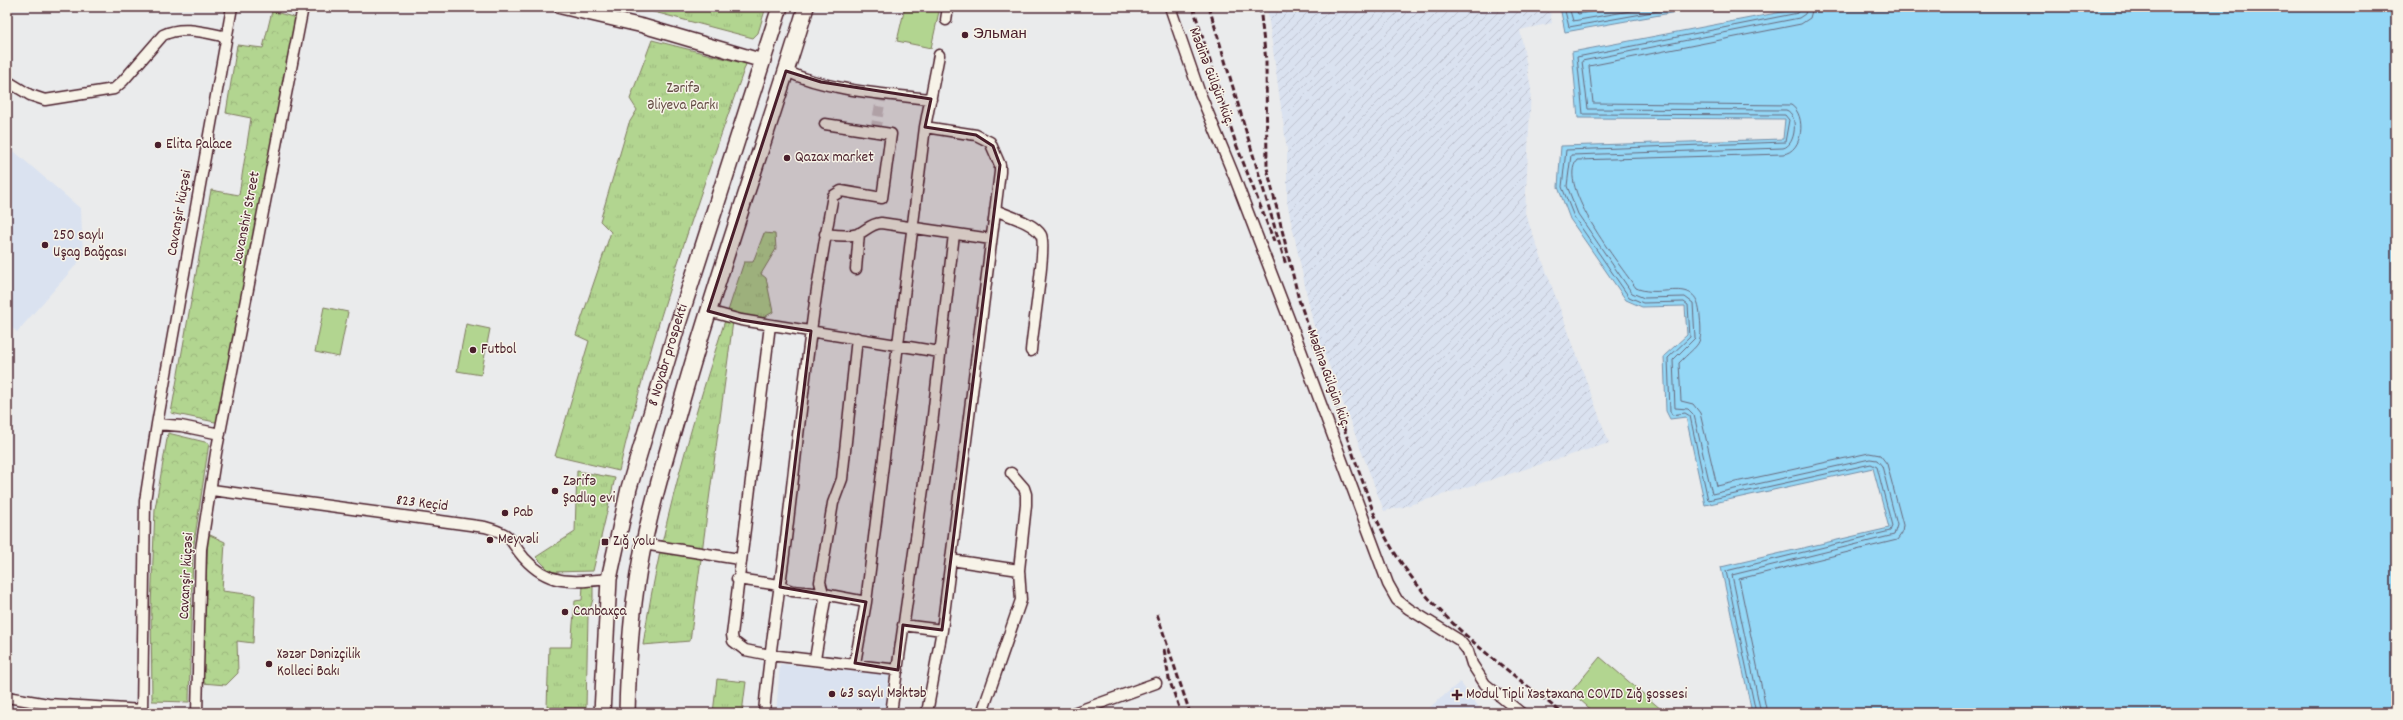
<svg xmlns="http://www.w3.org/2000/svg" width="2403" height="720" font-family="Dekko,sans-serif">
<defs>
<pattern id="industrial-furrows" width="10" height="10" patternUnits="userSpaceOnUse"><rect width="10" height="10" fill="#dae2f0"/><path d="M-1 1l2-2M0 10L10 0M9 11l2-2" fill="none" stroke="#bdc1ce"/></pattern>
<pattern id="grass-tufts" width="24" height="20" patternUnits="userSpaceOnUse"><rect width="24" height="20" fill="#b2d590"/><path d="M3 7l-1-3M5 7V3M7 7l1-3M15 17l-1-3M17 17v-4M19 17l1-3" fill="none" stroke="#9bb67c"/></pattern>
<pattern id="forest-crowns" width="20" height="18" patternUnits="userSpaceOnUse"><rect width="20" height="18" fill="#b2d590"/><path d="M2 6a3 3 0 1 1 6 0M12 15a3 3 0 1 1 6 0" fill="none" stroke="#9bb67c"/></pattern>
</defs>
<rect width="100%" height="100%" fill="#eaebec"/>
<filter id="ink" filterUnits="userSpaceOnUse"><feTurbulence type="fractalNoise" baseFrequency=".025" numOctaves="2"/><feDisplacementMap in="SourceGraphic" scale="8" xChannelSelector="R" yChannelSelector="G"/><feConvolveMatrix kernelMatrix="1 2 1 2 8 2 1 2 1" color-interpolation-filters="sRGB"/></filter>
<g filter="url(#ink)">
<path fill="#dae2f0" d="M9 147 81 209 83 257 17 332 7 324Z
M780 664 889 675 885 713H776Z
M1460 682 1480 709 1485 713H1423Z"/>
<path fill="url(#industrial-furrows)" d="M1267 7H1549L1552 23 1520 30 1531 89 1525 213 1609 443 1403 507 1384 511 1313 323 1287 202V150Z"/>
<path fill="url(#grass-tufts)" stroke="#7e7a5e" d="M635 7H766L758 33 753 38Z
M652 40 746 64C699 197 651 333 619 471L555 456 589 341 576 335 611 232 600 221 629 123 637 110 630 99Z
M764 233 775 234 776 249 761 274 766 278 773 312 761 319 734 314 690 641 643 645C662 514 703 387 744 262H753Z
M577 471 615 478 593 571 551 572 536 557 575 532Z
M593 585V599L588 616 586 708 547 707 549 647H571L575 601 582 600 583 586Z
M717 679 746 682 742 713H713Z"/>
<path fill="url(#forest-crowns)" stroke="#7e7a5e" d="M272 11 296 18 220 423 171 413 211 190 239 195 251 118 226 113 237 45 263 48Z
M168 433 209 443 193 550 189 702 152 701 151 607 155 509Z
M208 534 225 542 222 591 255 595 253 643 237 641 238 673 226 685 202 683Z"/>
<path fill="#b2d590" stroke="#7e7a5e" d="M905 7H940L931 48 897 41Z
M324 307 348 312 339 357 315 352Z
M466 324 490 329 481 375 457 371Z
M1600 657 1662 710 1660 713H1595L1571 692Z"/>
<path fill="#94d7f6" stroke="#768da5" d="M1560 7H1704L1565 32Z
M1808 7H2396V713H1752L1721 567 1889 528 1873 468 1705 505 1686 417 1670 419 1666 411 1664 356 1687 335 1685 306 1642 307 1626 300 1570 219 1558 187 1561 146 1783 139 1785 119 1578 118 1572 52Z"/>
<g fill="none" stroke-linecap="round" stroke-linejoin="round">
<path stroke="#68697c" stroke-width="1" d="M1564 7 1569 27 1681 7
M1569 7 1573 21 1653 7
M1575 7 1578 14 1618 7
M1756 713 1726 571 1890 531 1892 526 1877 467 1871 464 1708 500 1690 416 1685 413 1672 415 1670 411 1668 358 1690 337 1688 305 1684 302 1643 303 1629 297 1574 217 1562 187 1566 150 1785 142 1789 120 1785 115 1583 114 1577 57 1798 13 1802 7
M1761 713 1732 575 1894 535 1897 525 1882 466 1877 460 1870 459 1712 494 1694 415 1688 409 1675 408 1673 360 1695 338 1693 303 1685 297 1644 298 1632 293 1578 214 1567 186 1571 155 1783 148C1796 146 1799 114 1786 110L1588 109 1582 61 1799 18 1805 14 1807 7
M1767 713 1739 579 1897 540 1902 533 1903 525 1887 464 1880 455 1869 453 1717 486 1700 413 1693 404 1681 401 1679 363C1699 342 1703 347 1700 316 1698 273 1663 300 1636 288 1620 265 1556 186 1577 160L1783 154C1803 152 1807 115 1791 105L1593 103 1589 66 1801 24 1810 18 1813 7"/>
<path stroke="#cac2c5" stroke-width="10" stroke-dasharray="10 5" stroke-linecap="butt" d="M875 131 882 94"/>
<g stroke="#4a1f2b" stroke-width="13">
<path id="minor" d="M1170 7 1199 91 1234 176 1299 345 1388 584 1397 600 1409 609 1459 640 1468 651 1472 664 1485 684 1521 713
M946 20 948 7
M786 71C828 91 885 94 931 99
M7 81 30 95 45 100 114 89 123 81 163 35C183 25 206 33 227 37
M925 127 976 135 990 142 1000 165V172L942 630 927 713
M995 210C1008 216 1033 222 1041 235 1047 244 1032 333 1031 351
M825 234C835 235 848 237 858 234 867 230 870 224 881 223L991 239
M856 269 859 233
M708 311 741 320 940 352
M770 325 732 635 733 641 745 650 770 655 898 670
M157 424 181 426 220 434
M212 490 485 527C514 535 507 538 524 558 550 587 575 582 609 579
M643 544 739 559
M951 560 1019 570
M737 579 773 584 792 591 824 594 866 602
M903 625 942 630
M815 659 825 600 820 582 833 503 842 479 857 338
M855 663 866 602 925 127 939 55
M7 697 48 704 142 710
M142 713 145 501 157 424 232 7
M197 713 201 549 216 453 303 7
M764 713C769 652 780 591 787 530 800 420 811 310 832 201L833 196 841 191 882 198 891 134 825 124
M891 713 931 433 954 234
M982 713 1021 600 1019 570 1026 505V494L1024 488 1011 473
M1073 713 1156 683"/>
</g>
<g stroke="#4a1f2b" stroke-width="16">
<path id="major" d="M561 7 643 26 763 61"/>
</g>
<g stroke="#4a1f2b" stroke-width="18">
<g id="highway">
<path id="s1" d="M602 713 609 579 629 488 677 327 780 7"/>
<path d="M627 713C628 671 630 630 636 588 644 529 662 471 678 414 716 277 765 143 806 7"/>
</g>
</g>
<use href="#minor" stroke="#f7f3e8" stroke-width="10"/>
<use href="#major" stroke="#f7f3e8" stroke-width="13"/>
<use href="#highway" stroke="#f7f3e8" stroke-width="15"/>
<path stroke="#4a1f2b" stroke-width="3" stroke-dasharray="6 3" stroke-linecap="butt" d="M1193 7 1236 144 1274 241
M1209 7 1286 265
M1260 7 1266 61 1267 168 1299 300 1373 511C1413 604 1485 652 1562 713
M1157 614 1190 713
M1164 649 1169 679 1181 713"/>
</g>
</g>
<path fill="#4a1f2b" fill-opacity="0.2" stroke="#4a1f2b" stroke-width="3" stroke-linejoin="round" d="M786 71 821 82 931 99 925 127 976 135 993 146 1000 165 942 630 903 625 898 670 855 663 866 602 780 587 811 331 741 320 708 311Z"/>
<g fill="#4a1f2b" stroke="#f7f3e8" stroke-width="1.5">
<circle cx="965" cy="35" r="4"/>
<circle cx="158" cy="145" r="4"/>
<circle cx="787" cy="158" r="4"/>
<circle cx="45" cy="245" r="4"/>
<circle cx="473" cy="350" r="4"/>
<circle cx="555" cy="491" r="4"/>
<circle cx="505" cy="513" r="4"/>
<circle cx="490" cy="540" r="4"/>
<rect x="601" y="538" width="8" height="8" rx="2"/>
<circle cx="565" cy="612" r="4"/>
<circle cx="269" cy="664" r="4"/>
<circle cx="832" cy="694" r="4"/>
<path d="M1455 689h4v4h4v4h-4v4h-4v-4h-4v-4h4z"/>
</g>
<g text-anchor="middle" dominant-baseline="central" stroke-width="3" stroke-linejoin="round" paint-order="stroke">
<g font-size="15" fill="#4a1f2b" stroke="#f7f3e8" text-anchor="start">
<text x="973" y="35">Эльман</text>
<text x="166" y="145">Elita Palace</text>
<text x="795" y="158">Qazax market</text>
<text x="53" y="236">250 saylı<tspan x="53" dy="17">Uşag Bağçası</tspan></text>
<text x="481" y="350">Futbol</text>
<text x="563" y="482">Zərifə<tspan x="563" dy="17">Şadlıg evi</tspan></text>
<text x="513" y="513">Pab</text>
<text x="498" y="540">Meyvəli</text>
<text x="613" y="542">Zığ yolu</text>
<text x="573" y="612">Canbaxça</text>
<text x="277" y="655">Xəzər Dənizçilik<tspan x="277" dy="17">Kolleci Bakı</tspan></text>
<text x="840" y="694">63 saylı Məktəb</text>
<text x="1466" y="695">Modul Tipli Xəstəxana COVID Zığ şossesi</text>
</g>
<g font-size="15" fill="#4a1f2b" stroke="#f7f3e8">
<text transform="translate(1211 77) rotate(69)">Mədinə Gülgün küç.</text>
<text transform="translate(180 213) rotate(-80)">Cavanşir küçəsi</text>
<text transform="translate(247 218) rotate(-79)">Javanshir Street</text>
<text stroke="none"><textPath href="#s1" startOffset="366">8 Noyabr prospekti</textPath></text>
<text transform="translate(1328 379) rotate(70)">Mədinə Gülgün küç.</text>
<text transform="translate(422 504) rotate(7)">823 Keçid</text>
<text transform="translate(187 576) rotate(-87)">Cavanşir küçəsi</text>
</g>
<g font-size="15" fill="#644c44" stroke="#f7f3e8">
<text x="683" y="89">Zərifə<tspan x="683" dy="17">Əliyeva Parkı</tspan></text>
</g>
</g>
<rect width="2403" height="720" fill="none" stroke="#f7f3e8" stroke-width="24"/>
<rect x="12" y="12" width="2379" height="696" fill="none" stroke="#4a1f2b" stroke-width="1.5" filter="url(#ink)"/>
</svg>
